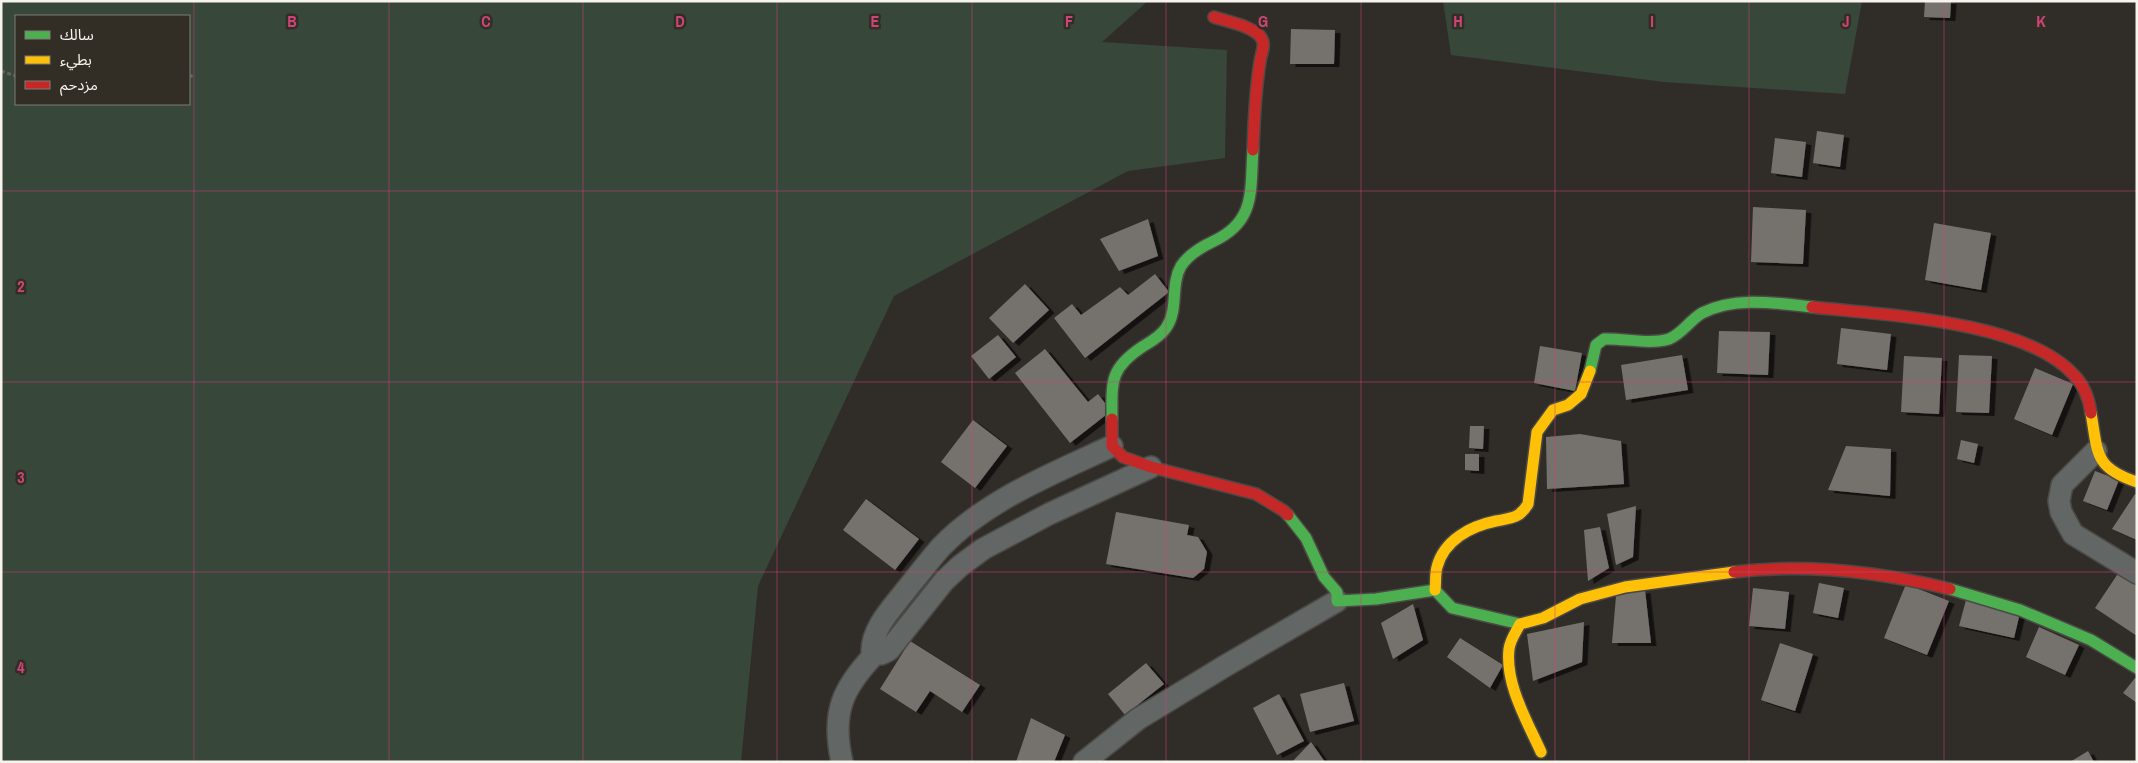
<svg xmlns="http://www.w3.org/2000/svg" width="2138" height="763" font-family="'Archivo Narrow','Noto Sans Arabic',sans-serif">
<defs>
<filter id="shadow"><feDropShadow dx="5.5" dy="3" stdDeviation="0" flood-color="#0009"/></filter>
</defs>
<rect width="100%" height="100%" fill="#302d28"/>
<path fill="#37473a" fill-rule="evenodd" d="M1 1H1148L1102 42 1227 50 1225 158 1128 171 894 296 758 586 741 762H1ZM16 16H189V104H16Z
M1443 1H1862L1845 94 1664 82 1451 55Z"/>
<path fill="#75726e" filter="url(#shadow)" d="M1925 1H1951L1950 18 1924 17Z
M1291 29 1335 30 1334 64H1290Z
M1817 131 1844 135 1840 167 1813 163Z
M1775 138 1806 142 1802 177 1771 173Z
M1753 207 1806 210 1803 264 1751 262Z
M1148 219 1158 256 1119 271 1100 239Z
M1934 223 1991 233 1981 290 1925 280Z
M1155 274 1169 292 1085 358 1054 318 1072 304 1081 315 1120 287 1128 295Z
M1025 284 1049 310 1013 343 989 318Z
M1841 328 1891 334 1887 370 1837 364Z
M1719 331 1770 332 1768 375 1717 373Z
M998 335 1016 357 989 379 971 356Z
M1540 346 1582 353 1575 391 1534 383Z
M1045 349 1088 402 1098 394 1111 411 1070 443 1015 373Z
M1682 355 1688 390 1626 400 1621 365Z
M1959 355 1992 356 1989 413 1956 412Z
M1904 356 1942 358 1939 414 1901 412Z
M2035 368 2073 384 2052 435 2014 419Z
M973 420 1007 446 975 488 941 462Z
M1470 426H1484L1483 449 1469 448Z
M1580 434 1621 441 1624 484 1547 489 1546 437Z
M1961 440 1978 444 1974 463 1957 459Z
M1846 446 1891 449 1890 496 1828 490Z
M1465 454H1479V471L1465 470Z
M2095 471 2119 480 2107 510 2083 501Z
M2135 494 2137 495V540L2112 529Z
M866 499 919 539 895 570 843 530Z
M1636 506 1633 557 1616 565 1607 514Z
M1116 512 1189 525 1187 535 1198 537 1207 552 1204 569 1193 578 1106 564Z
M1600 527 1609 568 1588 581 1584 530Z
M2119 572 2137 583V636L2095 608Z
M1819 583 1844 588 1838 618 1813 613Z
M1906 584 1949 601 1927 655 1884 638Z
M1753 588 1789 592 1785 629 1749 626Z
M1645 590 1651 643H1612L1616 596Z
M1966 600 2020 613 2014 638 1959 626Z
M1413 604 1423 640 1393 659 1381 623Z
M1584 622 1582 662 1533 681 1527 634Z
M2039 627 2079 645 2065 675 2026 657Z
M1460 638 1503 665 1490 688 1447 657Z
M910 641 980 685 962 712 930 691 916 712 880 689Z
M1780 643 1813 654 1795 711 1761 700Z
M1146 663 1164 684 1125 715 1108 694Z
M2135 678 2137 679V703L2123 693Z
M1344 683 1354 721 1310 732 1300 694Z
M1279 694 1304 741 1277 755 1253 708Z
M1031 718 1065 735 1054 762H1016Z
M1311 742 1325 762H1292Z
M2088 751 2094 762H2070Z"/>
<g fill="none" stroke-linecap="round" stroke-linejoin="round">
<g stroke="#4b4945" stroke-width="24">
<path id="street" d="M1112 446C1054 473 986 500 941 547 928 562 915 579 902 595 890 610 872 630 872 651L881 654 889 650 944 581 960 566 983 549 1049 514 1151 467
M2096 451 2062 485 2059 501 2061 512 2073 534 2137 573
M842 762C831 713 842 688 876 653
M1084 762 1138 719 1225 666 1337 601"/>
</g>
<g stroke="#4b4945" stroke-width="14">
<path id="fast" d="M1590 371 1596 345 1604 339C1624 338 1649 345 1669 339 1682 334 1690 320 1702 313 1735 296 1776 303 1812 307
M1112 419C1112 382 1109 369 1142 347 1150 342 1160 337 1166 328 1179 310 1170 285 1181 266 1189 254 1201 247 1214 241 1256 221 1250 191 1253 150
M1288 515 1306 538 1324 577 1337 592V601L1376 599 1435 590 1452 608 1520 624
M1950 589 2020 610 2091 640 2137 668"/>
</g>
<g stroke="#4b4945" stroke-width="14">
<path id="slow" d="M2091 413C2098 453 2094 468 2137 482
M1435 590C1436 582 1435 574 1437 567 1444 540 1471 526 1496 521 1511 518 1520 518 1528 504L1537 432 1553 410 1568 405 1581 394 1590 371
M1541 752C1527 721 1505 684 1509 649 1510 640 1516 632 1520 624L1543 618 1580 599 1625 587 1734 572"/>
</g>
<g stroke="#4b4945" stroke-width="14">
<path id="jam" d="M1214 17C1229 22 1249 25 1260 36 1267 45 1261 52 1260 62 1255 91 1254 121 1253 150
M1812 307C1882 315 2024 320 2074 375 2084 385 2089 399 2091 413
M1112 419V446L1123 457 1151 467 1256 494 1284 511 1288 515
M1734 572C1807 563 1880 572 1950 589"/>
</g>
<path stroke="#626361" stroke-width="3" stroke-dasharray="4 2.5" stroke-linecap="butt" d="M1 71 16 76
M189 77 194 75"/>
<use href="#street" stroke="#626665" stroke-width="21"/>
<use href="#fast" stroke="#4caf50" stroke-width="11"/>
<use href="#slow" stroke="#ffc107" stroke-width="11"/>
<use href="#jam" stroke="#c62828" stroke-width="11"/>
</g>
<path fill="none" stroke="#cd4478" stroke-width="1" stroke-opacity="0.55" d="M194 1V762M389 1V762M583 1V762M777 1V762M972 1V762M1166 1V762M1361 1V762M1555 1V762M1749 1V762M1944 1V762M1 191H2137M1 382H2137M1 572H2137"/>
<g font-size="16" text-anchor="middle" font-weight="bold" fill="#cd4478" stroke="#332e25" stroke-width="5" stroke-linejoin="round" paint-order="stroke">
<text x="292" y="27">B</text>
<text x="486" y="27">C</text>
<text x="680" y="27">D</text>
<text x="875" y="27">E</text>
<text x="1069" y="27">F</text>
<text x="1263" y="27">G</text>
<text x="1458" y="27">H</text>
<text x="1652" y="27">I</text>
<text x="1846" y="27">J</text>
<text x="2041" y="27">K</text>
<text x="21" y="292">2</text>
<text x="21" y="483">3</text>
<text x="21" y="673">4</text>
</g>
<rect width="2138" height="763" fill="none" stroke="#f7f4ee" stroke-width="5"/>
<rect x="15" y="15" width="175" height="90" fill="#332e25" stroke="#817d75"/>
<rect x="25" y="31" width="25" height="8" fill="#4caf50" stroke="#817d75"/>
<text x="60" y="40" font-size="15" fill="#f7f4ee">سالك</text>
<rect x="25" y="56" width="25" height="8" fill="#ffc107" stroke="#817d75"/>
<text x="60" y="65" font-size="15" fill="#f7f4ee">بطيء</text>
<rect x="25" y="81" width="25" height="8" fill="#c62828" stroke="#817d75"/>
<text x="60" y="90" font-size="15" fill="#f7f4ee">مزدحم</text>
</svg>
